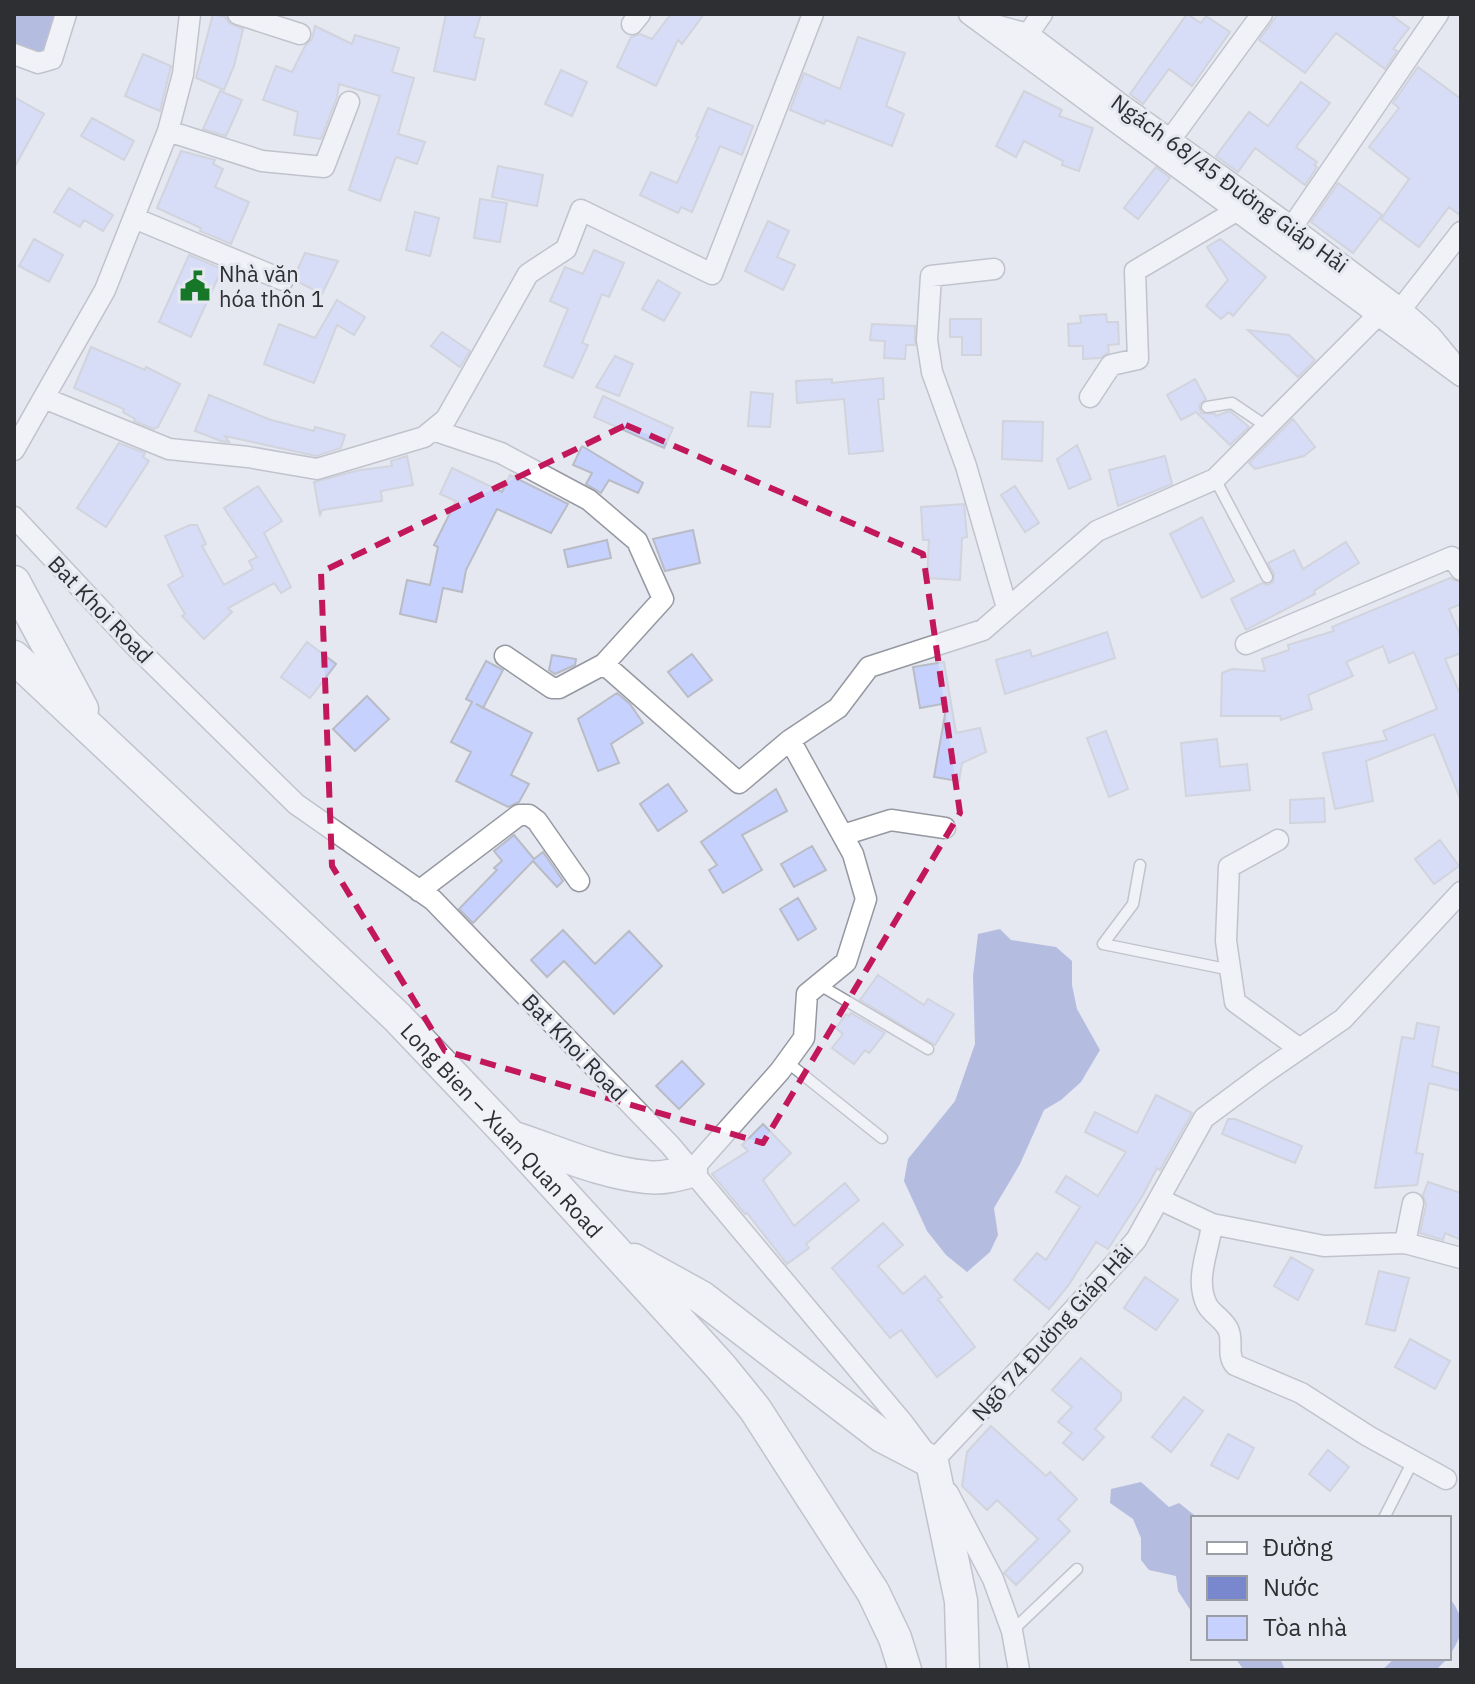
<svg xmlns="http://www.w3.org/2000/svg" width="1475" height="1684" font-family="'IBM Plex Sans',sans-serif">
<rect width="100%" height="100%" fill="#e5e8f1"/>
<path fill="#7988cd" d="M14 14H58L45 50 37 53 14 46Z
M1000 929 1011 940 1056 947 1072 961V985L1077 1009 1100 1050 1081 1082 1061 1100 1044 1110 1020 1164 994 1208 998 1235 990 1252 967 1272 946 1255 927 1231 904 1181 908 1159 955 1101 975 1044 973 976 978 934Z
M1141 1482 1169 1507 1179 1503 1198 1518H1193V1614L1178 1591 1176 1576 1149 1570 1141 1560V1538L1133 1519 1110 1503 1111 1489Z
M1449 1597C1466 1620 1465 1632 1449 1656Z
M1235 1658H1280L1285 1670H1244Z
M1395 1658H1448L1436 1670H1382Z"/>
<path fill="#c6d1fd" stroke="#b9bcc5" stroke-width="2" d="M213 14 225 17 229 23 243 29 234 66 224 90 196 78Z
M446 14H481L474 37 484 39 475 80 434 71Z
M671 14H704L682 44 678 40 656 86 617 67 631 37 640 34 652 39Z
M1187 14 1201 23 1206 16 1230 32 1192 86 1169 69 1143 104 1130 94Z
M1278 14H1390L1409 28 1393 49 1397 51 1385 69 1336 33 1305 73 1259 40Z
M315 26 352 44 355 35 399 48 392 72 414 78 398 134 425 142 417 164 396 157 380 201 349 190 380 96 339 84 337 97 321 139 294 135 298 112 263 100 276 66 292 72 305 46 312 39Z
M858 37 905 53 886 106 904 114 892 146 826 120 824 124 790 110 804 73 840 89Z
M143 54 171 66 160 111 125 96Z
M1418 67 1461 99V216L1449 207 1419 247 1381 219 1409 179 1369 147 1399 108 1393 103Z
M561 70 587 82 572 116 545 104Z
M1301 82 1330 103 1296 147 1317 162 1314 165 1317 167 1305 185 1255 148 1238 172 1216 156 1249 112 1268 126Z
M220 91 242 100 226 136 203 129Z
M1024 91 1062 110 1059 116 1093 128 1079 171 1062 165 1063 161 1024 141 1016 157 996 146Z
M14 97 44 114 14 168Z
M708 108 753 126 742 155 720 146 692 212 681 207 678 213 640 195 651 172 677 183 698 137 696 136Z
M92 118 134 141 124 160 81 136Z
M181 151 215 160 213 164 223 169 215 187 249 202 231 244 200 231 201 228 157 208Z
M498 166 543 175 537 206 492 197Z
M1156 167 1170 178 1138 219 1124 208Z
M1338 183 1382 215 1353 253 1311 222Z
M69 188 113 215 103 231 84 220 80 227 54 212Z
M480 199 507 203 500 242 474 238Z
M415 212 439 218 430 256 406 250Z
M768 221 789 231 777 257 795 265 783 290 745 271Z
M34 239 63 255 49 282 19 266Z
M1220 239 1266 277 1233 316 1229 312 1221 319 1206 306 1228 280 1207 247Z
M594 250 624 263 609 297 602 294 582 343 588 345 573 378 544 366 568 309 550 301 565 267 583 274Z
M305 253 338 261 322 294 296 281 295 275Z
M189 255 222 269 191 337 159 322Z
M658 280 680 293 664 321 642 309Z
M337 300 365 317 354 335 337 325 314 383 264 364 279 324 315 338Z
M1106 314 1107 322H1118L1119 344 1108 345 1109 352 1100 358 1083 359V346H1069L1068 324 1081 323 1080 316Z
M950 319H981V355H962V337H950Z
M872 324 915 326V345H906L905 359 884 358 885 341 870 340Z
M1248 330 1289 335 1315 360 1298 377Z
M442 332 470 351 460 367 431 346Z
M91 347 145 370 146 367 180 384 158 427 154 429 134 421 135 419 123 412 124 409 74 388Z
M615 356 633 364 619 396 596 387Z
M883 378 884 399H878L883 451 849 454 844 399 797 403 796 381 832 379V383Z
M1195 379 1206 399 1199 405 1201 413 1215 414 1216 416 1230 411 1249 427 1230 445 1196 412 1181 420 1167 395Z
M751 392 773 394 770 427 748 426Z
M209 395 271 420 314 431 315 427 345 435 341 448 316 456 225 436 229 442 221 441 195 431Z
M603 396 673 428 664 448 594 417Z
M1293 419 1315 447 1304 456 1255 469 1249 463Z
M1003 421 1043 422 1042 461 1002 459Z
M119 443 145 453 143 457 149 461 106 527 77 508Z
M1077 445 1091 479 1069 489 1057 459Z
M582 446 643 483 638 493 609 480 601 493 586 484 592 473 573 465Z
M407 456 413 485 381 491 382 501 322 510 320 516 314 482 360 470 392 466 391 461Z
M1165 456 1172 484 1118 506 1109 470Z
M452 468 502 492 510 475 568 504 551 533 497 509 466 570 462 592 443 588 436 622 400 614 407 580 430 585 438 547 434 545 456 501 440 494Z
M258 486 282 521 264 533 291 587 281 593 274 583 228 608 232 612 204 639 182 616 185 614 168 585 183 576 165 536 190 525H197L206 544 202 546 224 585 253 569 249 561 257 557 224 508Z
M1015 486 1039 523 1025 532 1001 495Z
M964 504 967 537 962 538 960 580 927 578 929 540H923L921 507Z
M1202 517 1234 581 1202 598 1170 534Z
M693 530 700 563 665 571 653 539Z
M607 540 611 558 568 567 564 550Z
M1346 542 1359 563 1314 591 1315 594 1246 630 1231 599 1262 583 1268 585 1273 582 1274 574 1268 563 1294 550 1303 569Z
M1450 578 1461 583V604L1449 609 1461 637V653L1445 659 1461 696V801L1434 734 1366 761 1373 801 1335 809 1323 753 1387 740 1383 731 1437 709 1414 652 1389 663 1383 646 1346 662 1353 676 1308 695 1312 709 1295 715 1281 720 1280 716H1221L1222 673 1232 669 1265 671 1262 659 1289 650 1288 645 1334 631 1332 627Z
M1107 632 1115 658 1005 694 996 660 1030 650 1032 657Z
M307 642 336 664 310 698 281 677Z
M692 654 712 680 688 697 668 672Z
M552 655 576 659 575 665 555 674 549 670Z
M486 661 503 670 483 708 476 704 532 733 511 775 529 784 519 802 508 807 456 781 471 752 451 742 472 702 466 699Z
M944 662 956 733 980 728 986 752 962 763 959 781 934 777 947 703 920 708 913 667Z
M617 693 630 704 643 723 611 744 619 763 598 771 578 719Z
M367 696 389 719 355 751 333 729Z
M1106 731 1128 789 1109 797 1087 738Z
M1217 739 1220 767 1247 764 1250 790 1186 796 1181 743Z
M668 784 687 811 658 831 640 804Z
M776 789 787 811 742 835 762 870 723 893 709 870 717 865 701 842Z
M1324 798 1325 822 1290 823V800Z
M514 835 534 859 543 852 563 881 557 887 533 861 473 923 459 909 497 870 494 868 502 861 494 851Z
M1440 840 1459 866 1434 884 1415 859Z
M812 846 826 870 794 887 781 864Z
M798 898 816 929 798 940 780 909Z
M563 930 595 964 629 931 662 966 614 1014 564 961 547 977 531 960Z
M878 975 924 1005 928 999 954 1014 935 1045 860 1000Z
M851 1013 885 1033 869 1053 865 1050 854 1064 832 1048 843 1034 836 1028 846 1014 849 1016Z
M1417 1023 1439 1027 1432 1066 1461 1074V1091L1429 1083 1416 1153 1423 1154 1417 1185 1375 1188 1402 1037 1414 1039Z
M682 1061 704 1084 679 1109 656 1086Z
M1156 1095 1192 1113 1160 1170 1157 1168 1143 1195 1108 1249 1096 1242 1068 1286 1049 1309 1014 1280 1037 1253 1046 1260 1080 1207 1056 1192 1066 1176 1098 1196 1126 1152 1085 1132 1095 1112 1137 1133Z
M1228 1119H1235L1302 1146 1295 1163 1222 1134Z
M763 1124 791 1153 763 1180 794 1226 845 1183 859 1200 806 1244 809 1248 787 1264 747 1213 745 1214 712 1174 748 1151 742 1145Z
M1428 1182 1461 1193V1240L1445 1233 1443 1240 1420 1233 1426 1205 1423 1195Z
M883 1223 903 1245 878 1266 903 1294 925 1276 942 1297 938 1299 975 1347 937 1377 901 1330 890 1338 832 1268Z
M1291 1257 1313 1270 1298 1300 1274 1286Z
M1379 1271 1409 1278 1395 1331 1366 1324Z
M1145 1277 1178 1300 1156 1330 1124 1308Z
M1410 1339 1450 1361 1435 1389 1395 1367Z
M1081 1358 1121 1393V1400L1095 1429 1104 1437 1083 1460 1063 1443 1072 1433 1058 1422 1072 1407 1052 1390Z
M1184 1397 1203 1411 1171 1452 1152 1437Z
M991 1426 1046 1476 1050 1472 1077 1499 1058 1519 1070 1531 1016 1585 1004 1573 1038 1539 997 1500 987 1510 962 1486 967 1452Z
M1228 1434 1254 1448 1238 1479 1211 1465Z
M1328 1450 1349 1467 1330 1491 1309 1474Z"/>
<g fill="none" stroke-linecap="round" stroke-linejoin="round">
<g stroke="#9698a1" stroke-width="13">
<path id="lane" d="M1207 407 1232 403 1266 426
M1215 479 1267 577
M1140 865 1133 904 1103 944 1231 970
M818 984 928 1049
M787 1062 882 1138
M1384 1518 1413 1461
M1012 1631 1077 1569"/>
</g>
<g stroke="#9698a1" stroke-width="23">
<path id="street" d="M238 14 300 34
M969 14 1461 376
M632 24 640 14
M991 24 1028 34 1118 102 1292 227 1401 309 1431 336 1450 359
M1028 34 1042 14
M14 54 38 63 52 59 66 14
M168 131 262 161 324 167 349 102
M1170 140 1262 14
M134 218 283 280
M1292 227 1438 14
M994 269 931 276 927 340 932 372 966 466 1007 608
M1401 309 1461 232
M1090 397 1111 365 1138 359 1135 271 1236 211
M44 398 169 449 248 457 317 469 424 437 446 419 528 274 566 249 581 210 712 274 813 14
M433 430 501 453 589 500 637 541 663 599 604 664 559 688H552L505 656
M14 450 105 290 168 131 183 74 190 14
M14 517 132 643 296 804 433 900 670 1145 903 1423 927 1455
M1246 644 1452 557 1461 570
M604 664 739 783 790 740
M843 835 891 820 945 828
M1278 840 1229 867 1226 941 1235 1002 1300 1049
M419 891 519 815H529L537 821 579 881
M691 1171 780 1071 804 1038 807 994 846 962 866 899 853 854 790 740 838 708 869 667 983 630 1097 531 1215 479 1378 315
M1159 1199 1212 1224 1324 1246 1405 1243 1461 1258
M1212 1224C1209 1251 1194 1279 1207 1305 1212 1314 1223 1319 1228 1329 1234 1341 1226 1354 1235 1365L1301 1393 1368 1436 1446 1479
M1405 1243 1413 1203
M932 1462 1032 1356 1136 1240 1204 1118 1266 1072 1343 1019 1461 892
M948 1493 993 1579 1012 1631 1019 1670"/>
</g>
<g stroke="#9698a1" stroke-width="35">
<g id="primary">
<path d="M14 582 82 709"/>
<path id="s1" d="M14 657 397 1017 511 1137 721 1367 755 1409 873 1592 895 1638 905 1670"/>
<path d="M514 1138C557 1152 602 1173 647 1177 662 1179 677 1175 691 1171"/>
<path d="M634 1260 701 1297 882 1436 932 1462 961 1601 963 1670"/>
</g>
</g>
<use href="#lane" stroke="#fff" stroke-width="10"/>
<use href="#street" stroke="#fff" stroke-width="20"/>
<use href="#primary" stroke="#fff" stroke-width="32"/>
</g>
<path d="M0 0H1475V1684H0ZM626 425 923 554 960 813 763 1143 445 1051 332 866 321 572Z" fill="#e5e8f1" fill-opacity=".55" fill-rule="evenodd"/>
<path fill="none" stroke="#c2185b" stroke-width="6" stroke-dasharray="16 10" stroke-linejoin="round" d="M626 425 923 554 960 813 763 1143 445 1051 332 866 321 572Z"/>
<defs>
<g id="civic-bare" transform="scale(2.4)"><path d="M-.6-6.5H3V-4.5H.6V-3L4-1V1h2V6H-6V1h2V-1L-.6-3ZM-1.2 2.5V6h2.4V2.5Z" fill="#157727" stroke="#e5e8f1" stroke-width="2.5" paint-order="stroke"/></g>
</defs>
<g fill-rule="evenodd">
<use href="#civic-bare" x="195" y="286"/>
</g>
<g text-anchor="middle" dominant-baseline="central" stroke-width="6" stroke-linejoin="round" paint-order="stroke">
<g font-size="22" fill="#2e2f32" stroke="#e5e8f1">
<text transform="translate(1230 183) rotate(36)">Ngách 68/45 Đường Giáp Hải</text>
<text transform="translate(101 609) rotate(46)">Bat Khoi Road</text>
<text transform="translate(575 1047) rotate(46)">Bat Khoi Road</text>
<text stroke="none"><textPath href="#s1" startOffset="680">Long Bien – Xuan Quan Road</textPath></text>
<text transform="translate(1052 1332) rotate(-48)">Ngõ 74 Đường Giáp Hải</text>
</g>
<g font-size="22" fill="#2e2f32" stroke="#e5e8f1" text-anchor="start">
<text x="219" y="273">Nhà văn<tspan x="219" dy="25">hóa thôn 1</tspan></text>
</g>
</g>
<rect width="1475" height="1684" fill="none" stroke="#2e2f32" stroke-width="32"/>
<rect x="1191" y="1516" width="260" height="144" fill="#e5e8f1" stroke="#9c9ea5" stroke-width="2"/>
<rect x="1207" y="1542" width="40" height="12" fill="#ffffff" stroke="#9c9ea5" stroke-width="2"/>
<text x="1263" y="1556" font-size="24" fill="#2e2f32">Đường</text>
<rect x="1207" y="1576" width="40" height="24" fill="#7988cd" stroke="#9c9ea5" stroke-width="2"/>
<text x="1263" y="1596" font-size="24" fill="#2e2f32">Nước</text>
<rect x="1207" y="1616" width="40" height="24" fill="#c6d1fd" stroke="#9c9ea5" stroke-width="2"/>
<text x="1263" y="1636" font-size="24" fill="#2e2f32">Tòa nhà</text>
</svg>
